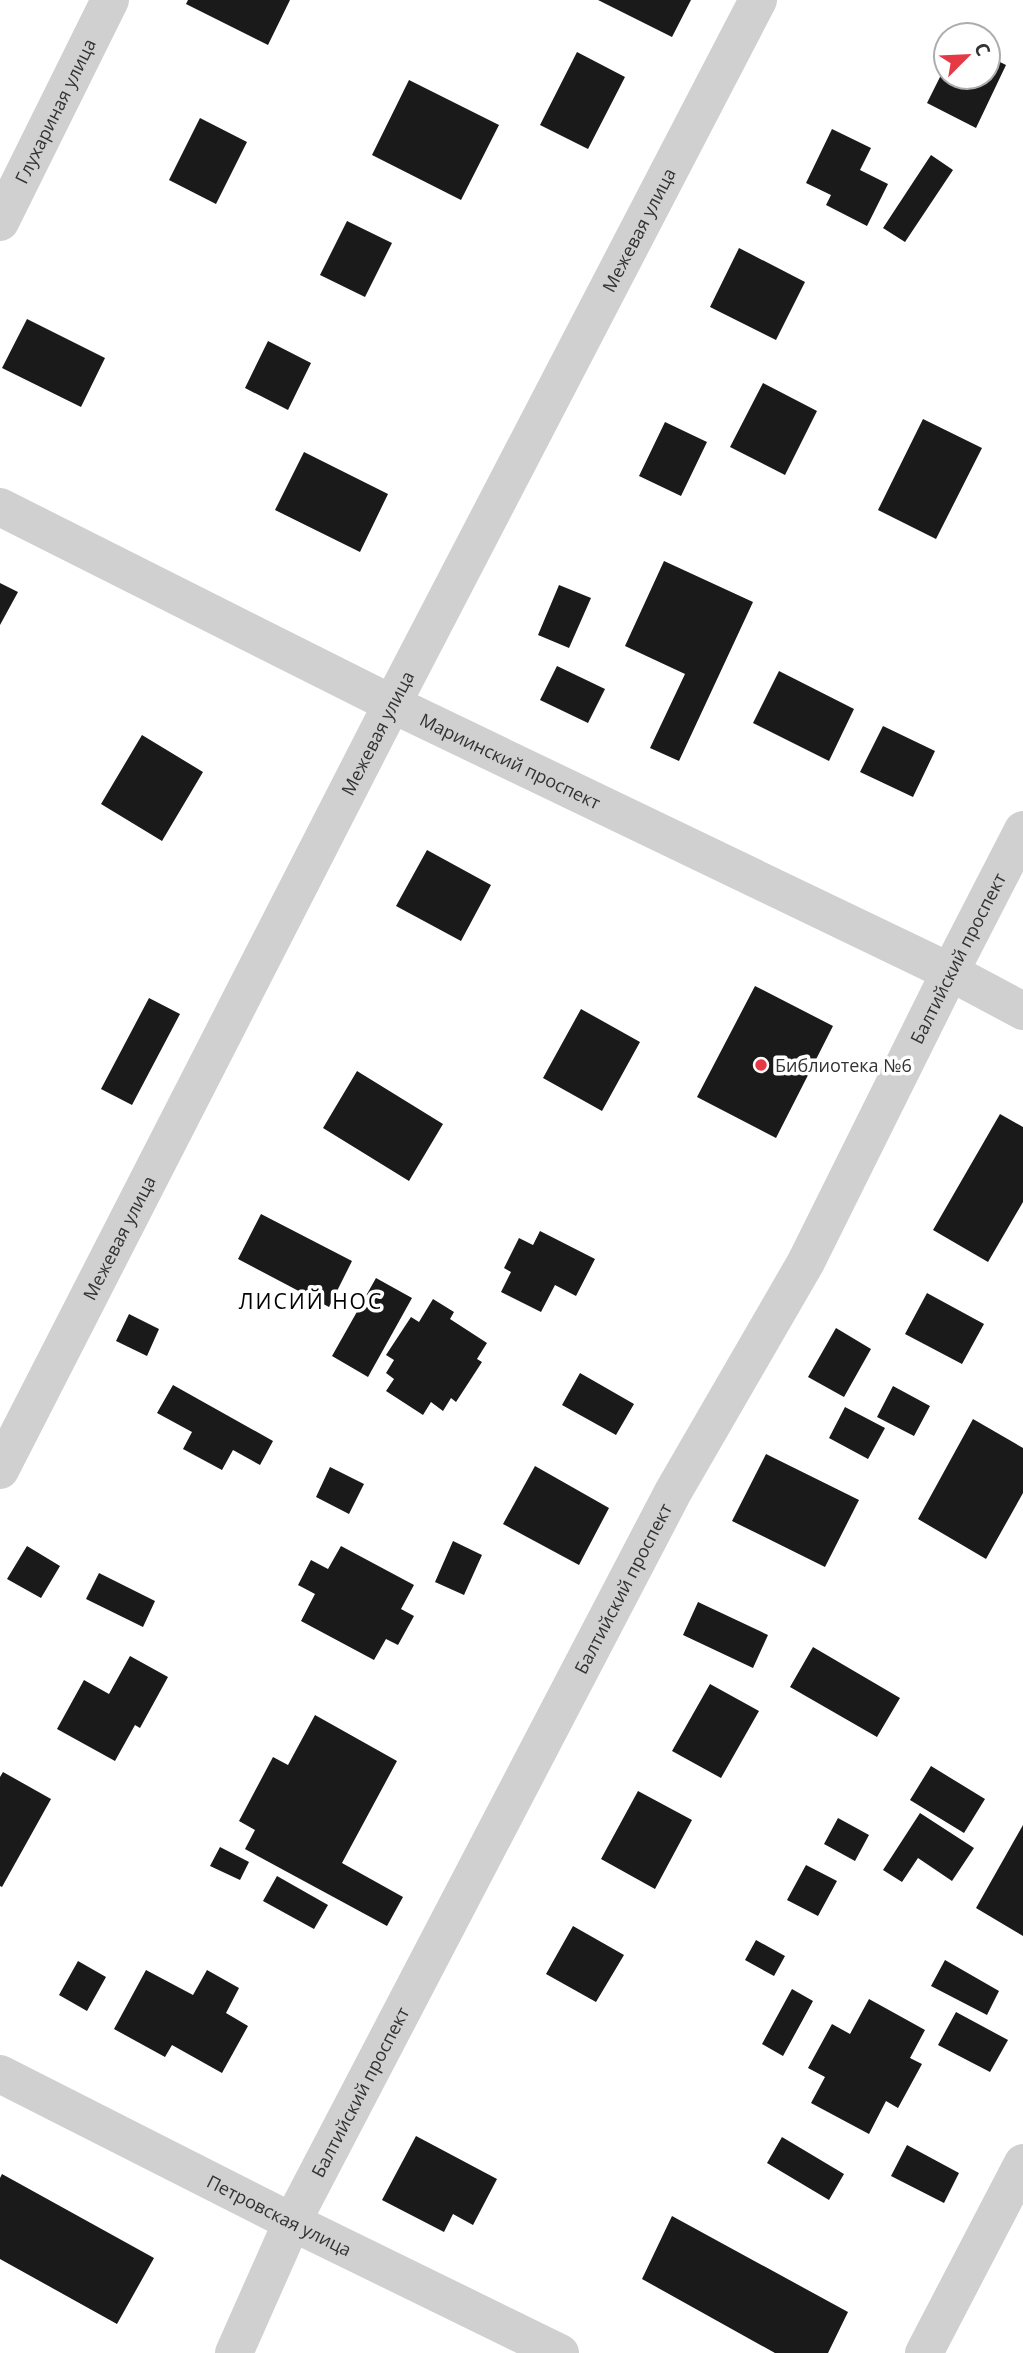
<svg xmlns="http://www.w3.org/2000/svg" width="1023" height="2353" font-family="'Open Sans',sans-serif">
<rect width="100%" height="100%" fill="#fff"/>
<path fill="#1a1a1a" d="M188 0H290L268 45 186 4Z
M598 0H691L672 37Z
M577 52 625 77 588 149 540 125Z
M988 56 1006 65 976 128 927 103 946 65V77H988Z
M409 80 499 125 461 200 372 155Z
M200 118 247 142 216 204 169 180Z
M832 129 871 148 860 170 888 184 867 226 826 205 831 195 806 183Z
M931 155 953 170 905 242 883 228Z
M347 221 392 243 365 297 320 275Z
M739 248 805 282 776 340 710 307Z
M27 319 105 358 81 407 2 368Z
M268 341 311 363 288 410 245 388Z
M763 383 817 411 785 475 730 447Z
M923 419 982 448 936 539 878 510Z
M665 422 707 442 681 496 639 476Z
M304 452 388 494 360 552 275 510Z
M664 561 753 602 679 761 650 748 685 674 625 646Z
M0 583 18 592 0 625Z
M559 585 591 598 569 648 538 635Z
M557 666 605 689 588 723 540 700Z
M779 671 854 709 829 761 753 723Z
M883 726 935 751 913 797 860 772Z
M142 735 203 772 162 841 101 804Z
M427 850 491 885 461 941 396 906Z
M755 986 833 1026 776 1138 697 1097Z
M149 998 180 1014 132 1105 101 1089Z
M581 1009 640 1042 602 1111 543 1078Z
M357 1071 443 1124 409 1181 323 1128Z
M1000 1114 1023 1127V1202L988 1262 933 1230Z
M261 1214 352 1261 329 1307 238 1259Z
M540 1231 595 1259 576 1296 555 1285 541 1312 501 1292 511 1272 504 1268 519 1238 533 1245Z
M376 1278 412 1298 368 1377 332 1356Z
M927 1293 984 1324 962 1364 905 1334Z
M433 1299 454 1312 450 1319 487 1343 477 1359 482 1362 456 1402 451 1398 443 1411 431 1402 423 1415 386 1391 394 1379 386 1373 394 1360 386 1355 411 1317 419 1322Z
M129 1314 159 1329 147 1356 116 1341Z
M836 1328 871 1349 844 1397 808 1377Z
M580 1373 634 1404 616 1435 562 1405Z
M173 1385 273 1441 260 1465 233 1450 222 1470 183 1449 192 1432 157 1413Z
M893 1386 930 1406 914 1436 877 1417Z
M845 1407 885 1428 868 1459 829 1438Z
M973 1419 1023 1448V1493L986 1559 918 1519Z
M766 1454 859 1500 825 1567 732 1521Z
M535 1466 609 1508 579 1565 503 1524Z
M330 1467 364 1484 349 1514 316 1497Z
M453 1541 482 1555 464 1595 435 1582Z
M27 1546 60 1566 41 1598 7 1579Z
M341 1546 414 1585 401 1609 414 1616 398 1645 386 1639 374 1660 301 1621 315 1594 298 1585 311 1560 328 1569Z
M99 1573 155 1601 143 1627 86 1599Z
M698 1602 768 1635 753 1668 683 1635Z
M813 1647 900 1698 877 1737 790 1687Z
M130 1656 168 1677 140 1728 135 1725 115 1761 57 1729 84 1680 109 1694Z
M710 1684 759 1711 721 1778 672 1751Z
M315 1715 397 1761 342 1863 403 1897 387 1926 245 1849 255 1830 239 1821 273 1757 288 1765Z
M931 1766 985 1799 964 1833 910 1800Z
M3 1772 51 1799 2 1887 0 1886V1777Z
M638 1791 692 1820 655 1889 601 1859Z
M920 1813 974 1848 952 1881 918 1858 902 1882 883 1870Z
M838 1818 869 1835 855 1861 824 1844Z
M1023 1825V1936L976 1908Z
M220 1847 249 1862 240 1880 210 1866Z
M806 1865 837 1881 818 1916 787 1900Z
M277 1876 328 1905 314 1929 263 1901Z
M573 1926 624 1955 596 2002 546 1974Z
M756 1940 785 1956 774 1976 745 1960Z
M945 1960 999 1991 987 2015 931 1986Z
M78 1961 106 1977 87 2011 59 1995Z
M146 1970 193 1995 207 1970 239 1988 226 2013 248 2026 222 2073 172 2045 165 2057 114 2029Z
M792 1989 813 2001 783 2056 762 2044Z
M869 1999 925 2030 910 2058 922 2064 898 2108 886 2101 869 2134 811 2103 825 2077 808 2068 832 2024 850 2034Z
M956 2012 1008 2040 990 2072 938 2045Z
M416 2136 497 2179 473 2225 453 2214 444 2232 382 2200Z
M782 2137 844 2174 829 2200 767 2163Z
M907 2145 959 2173 944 2203 891 2176Z
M2 2174 154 2258 117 2324 0 2259V2178Z
M672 2216 848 2312 828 2353H775L642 2279Z"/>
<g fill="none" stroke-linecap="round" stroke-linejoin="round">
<g stroke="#d0d0d0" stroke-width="38">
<path id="s1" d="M0 222 110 0"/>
<path id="s2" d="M0 507 392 704 950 972 1023 1011"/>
<path id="s3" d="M0 1470 392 704 758 0"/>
<path id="s4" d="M0 2074 292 2222 560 2353"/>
<path id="s5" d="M234 2353 292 2222 673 1492 806 1262 950 972 1023 830"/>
<path d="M924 2353 1023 2163"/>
</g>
</g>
<circle fill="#e63946" stroke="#fff" stroke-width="2.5" cx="761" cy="1065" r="7"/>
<g text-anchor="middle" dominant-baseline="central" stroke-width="7" stroke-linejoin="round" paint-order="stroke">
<g font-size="18" fill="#333" stroke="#fff">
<text stroke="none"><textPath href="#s1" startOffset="124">Глухариная улица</textPath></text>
<text stroke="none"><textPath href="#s3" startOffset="1395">Межевая улица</textPath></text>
<text stroke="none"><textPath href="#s3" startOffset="828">Межевая улица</textPath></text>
<text stroke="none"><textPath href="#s2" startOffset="570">Мариинский проспект</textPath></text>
<text stroke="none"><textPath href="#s5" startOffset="1572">Балтийский проспект</textPath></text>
<text stroke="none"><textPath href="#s3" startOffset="261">Межевая улица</textPath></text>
<text stroke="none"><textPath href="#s5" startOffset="858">Балтийский проспект</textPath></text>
<text stroke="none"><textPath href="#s5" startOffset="290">Балтийский проспект</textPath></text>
<text stroke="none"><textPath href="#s4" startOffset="313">Петровская улица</textPath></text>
</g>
<g font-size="18" fill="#333" stroke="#fff" text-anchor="start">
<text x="775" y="1065">Библиотека №6</text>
</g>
<g font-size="21" letter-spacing="2" fill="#000" stroke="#fff">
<text x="311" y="1301">ЛИСИЙ НОС</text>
</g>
</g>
<g transform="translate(967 56) rotate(66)"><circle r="33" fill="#ffffff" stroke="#adadad" stroke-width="2"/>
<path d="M0-5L12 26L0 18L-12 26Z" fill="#e63946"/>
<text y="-10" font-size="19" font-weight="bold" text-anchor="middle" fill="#333333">С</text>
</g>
</svg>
